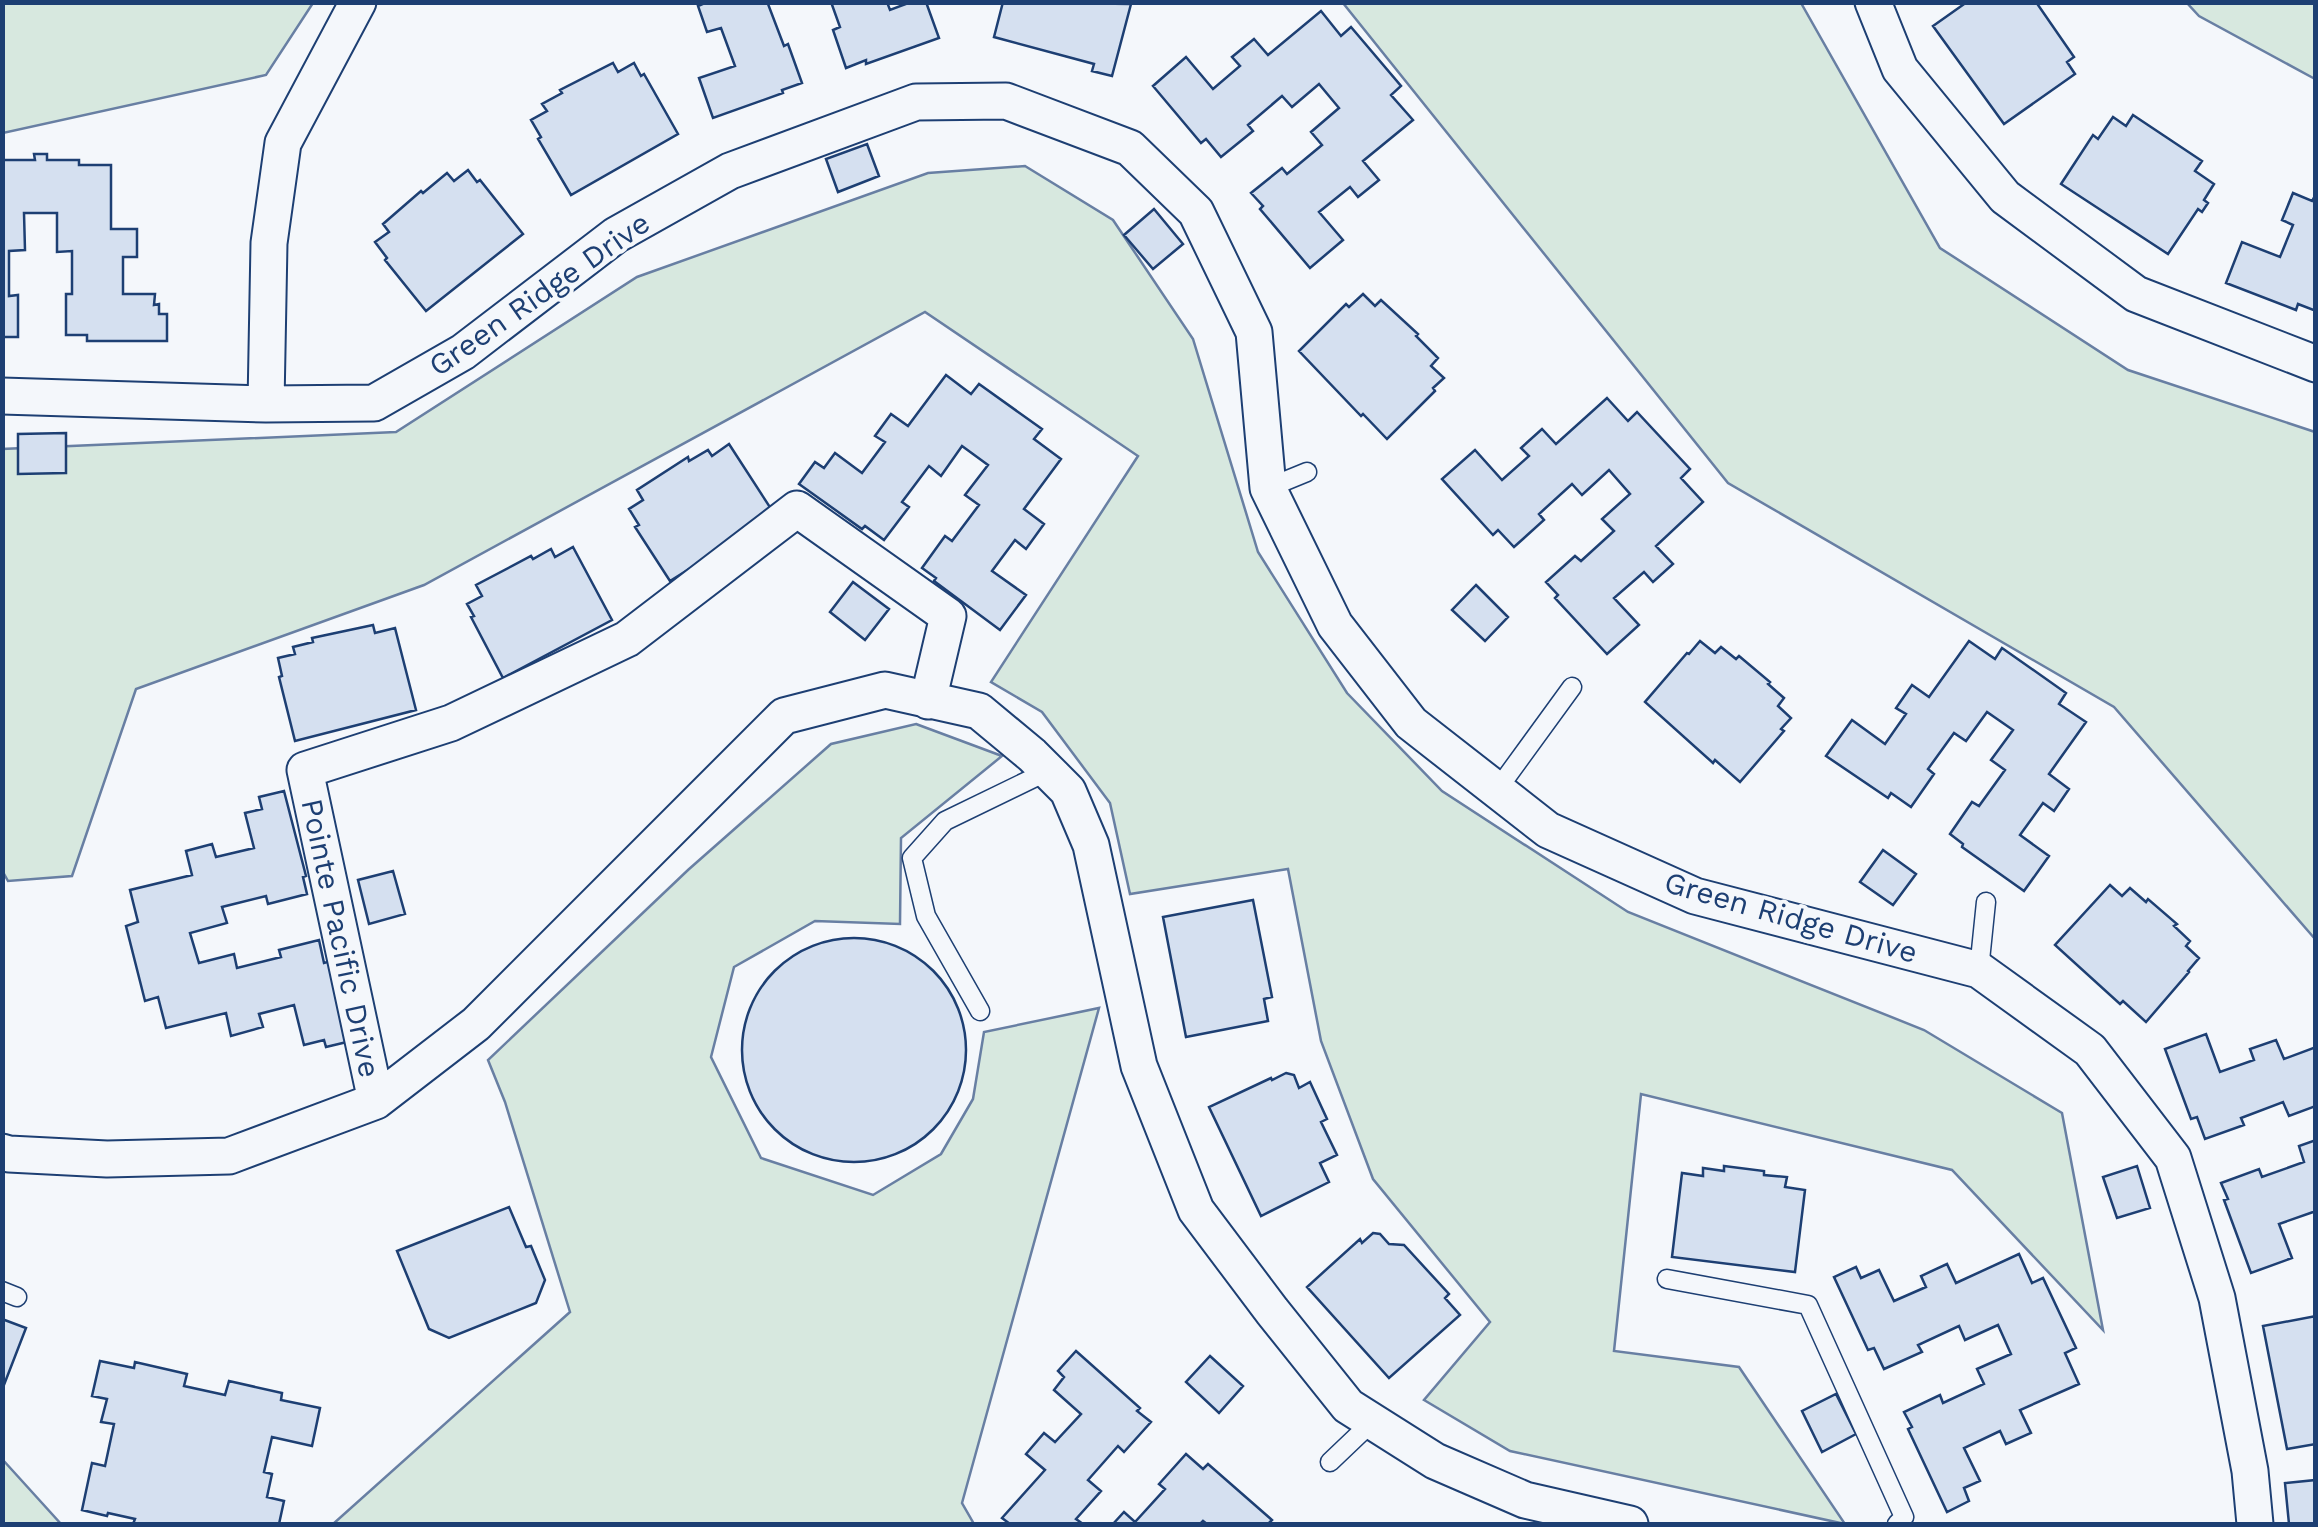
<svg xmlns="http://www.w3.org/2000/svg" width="2318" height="1527" font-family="'Work Sans',sans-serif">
<rect width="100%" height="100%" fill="#f4f7fb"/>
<path fill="#d7e8df" stroke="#687fa3" stroke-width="2.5" d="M2 3 3 2 313 3 266 75 3 133Z
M1343 3H1801L1940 248 2128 370 2315 432V939L2114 707 1728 483Z
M2187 3H2315V79L2199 16Z
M1025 166 1113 220 1193 339 1258 552 1347 693 1442 791 1628 912 1924 1030 2062 1113 2103 1330 1952 1170 1641 1094 1614 1351 1739 1367 1845 1524 1510 1451 1424 1400 1490 1322 1373 1179 1321 1041 1288 869 1130 894 1110 803 1042 712 991 682 1138 456 925 312 424 585 136 689 72 876 8 881 3 872 2 449 396 432 637 277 928 173Z
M916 724 1002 756 901 838 900 924 815 921 734 967 711 1057 761 1158 873 1195 941 1154 973 1099 984 1032 1099 1008 962 1503 974 1524H333L570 1312 505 1102 488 1060 688 870 831 744Z
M3 1460 61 1524H3Z"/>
<path fill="#d5e0f0" stroke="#1d3f73" stroke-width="2.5" d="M707 2H771L768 4 784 46 788 44 802 83 782 90 783 93 713 118 699 78 735 66 721 28 707 32 698 6Z
M831 2H887L890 10 911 2H926L939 38 866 64V60L846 68 833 30 840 27Z
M1003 2 1131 4 1112 76 1092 71 1094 64 994 37Z
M1967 2H2036L2074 57 2067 62 2075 74 2004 124 1933 26Z
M1321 11 1341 36 1351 27 1401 86 1391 95 1413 120 1363 161 1379 180 1358 197 1350 187 1319 212 1343 240 1310 268 1260 209 1263 206 1251 193 1282 168 1287 174 1322 145 1311 132 1339 108 1319 84 1292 107 1282 96 1248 125 1253 131 1221 157 1206 139 1201 143 1153 86 1186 57 1213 89 1240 66 1232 57 1254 39 1268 55Z
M613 63 618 72 634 63 641 76 644 74 678 134 571 195 538 139 541 137 531 120 547 111 542 104 562 93 560 90Z
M2133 115 2202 161 2195 171 2214 184 2204 200 2208 203 2202 212 2198 209 2168 254 2061 184 2093 135 2098 139 2113 117 2126 126Z
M867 144 879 176 838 192 826 159Z
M34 154H47V160H79V165H111V229H137V257H123V294H155L154 305 159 304V314H167V341H87V335H66V294H72V251L57 252V213H24L25 250 9 251V296L18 295V337H2V160H35Z
M468 170 477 182 480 180 523 234 426 311 385 260 387 258 375 242 389 232 383 224 421 191 423 193 447 173 454 181Z
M2293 193 2312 201 2316 194V311L2298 304 2296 310 2226 283 2242 242 2280 257 2293 225 2282 220Z
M1154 209 1183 244 1153 269 1124 235Z
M1363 294 1375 306 1381 300 1418 334 1416 336 1438 358 1431 366 1444 378 1433 388 1435 391 1387 439 1363 414 1361 416 1299 351 1346 304 1349 307Z
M946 375 971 394 979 384 1042 429 1034 439 1061 459 1024 509 1044 524 1026 549 1015 540 992 571 1026 595 1000 630 934 581 936 578 922 568 945 536 952 541 979 505 965 495 988 465 962 446 941 476 929 466 902 502 909 507 884 540 865 526 862 529 799 484 815 462 824 468 835 453 862 473 885 442 875 436 891 414 908 426Z
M1607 398 1628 421 1637 412 1690 469 1681 478 1703 502 1656 546 1673 564 1653 582 1644 572 1614 598 1639 625 1607 654 1555 598 1558 595 1546 582 1575 556 1581 561 1614 531 1602 519 1630 494 1609 470 1582 495 1572 484 1539 514 1544 520 1514 547 1498 530 1493 535 1442 479 1475 450 1502 480 1529 456 1521 448 1542 429 1556 444Z
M66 433V473L18 474V434Z
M729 444 775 515 670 581 635 527 639 525 629 509 643 500 637 490 688 457 689 461 708 450 712 456Z
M573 547 612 620 503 678 471 617 474 616 467 604 482 596 476 585 531 556 533 559 551 549 555 557Z
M853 582 889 609 865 640 830 612Z
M1476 585 1508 617 1485 641 1452 610Z
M373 625 375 633 395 628 416 710 295 741 279 677 282 676 278 658 295 654 293 647 313 642 312 638Z
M1700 641 1715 653 1721 647 1736 659 1739 656 1770 682 1768 684 1784 698 1778 706 1791 718 1781 729 1784 731 1740 782 1715 760 1713 763 1645 702 1687 653 1689 654Z
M1969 641 1995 659 2002 648 2066 693 2059 704 2086 722 2049 774 2069 789 2054 811 2043 803 2020 835 2049 856 2024 891 1962 847 1963 844 1950 834 1972 802 1979 806 2005 770 1991 760 2013 730 1987 712 1966 741 1954 733 1928 769 1934 774 1911 807 1891 793 1888 798 1826 756 1852 720 1885 744 1906 714 1896 708 1912 685 1929 697Z
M284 791 306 876 303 877 307 894 268 904 266 896 222 907 227 923 190 933 199 963 234 954 237 968 281 957 279 950 319 940 324 963 331 961 351 1041 326 1047 324 1040 304 1045 294 1005 259 1014 263 1027 231 1036 226 1013 166 1028 158 997 145 1001 126 926 138 922 130 890 192 875 186 851 212 844 216 857 254 848 245 813 262 809 259 797Z
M1883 850 1916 874 1893 905 1860 882Z
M393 871 405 914 369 924 358 880Z
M2110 885 2122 896 2130 888 2146 902 2148 899 2177 924 2174 926 2190 941 2186 946 2199 958 2188 971 2189 972 2146 1022 2123 1001 2120 1004 2055 945Z
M1253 900 1272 997 1264 999 1268 1021 1186 1037 1163 917Z
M742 1050a112 112 0 1 1 224 0a112 112 0 1 1-224 0Z
M2206 1034 2220 1072 2254 1060 2250 1049 2276 1040 2284 1059 2316 1047V1106L2289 1116 2283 1102 2241 1118 2244 1125 2205 1139 2197 1117 2191 1119 2165 1049Z
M1286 1073 1294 1075 1299 1088 1310 1082 1327 1119 1321 1122 1337 1155 1320 1163 1329 1182 1261 1216 1209 1107 1271 1078 1272 1080Z
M2316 1140V1211L2279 1224 2292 1258 2251 1273 2224 1200 2228 1199 2221 1183 2259 1169 2262 1177 2304 1162 2299 1146Z
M1724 1166 1764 1171V1175L1787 1177 1785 1187 1805 1190 1795 1272 1672 1257 1682 1173 1703 1176V1168L1724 1171Z
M2137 1166 2150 1208 2117 1218 2103 1177Z
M509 1207 526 1247 531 1246 545 1280 536 1303 449 1338 429 1329 397 1251Z
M1373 1233 1380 1234 1389 1244 1404 1245 1449 1294 1445 1298 1460 1315 1389 1378 1307 1287 1360 1239 1362 1243Z
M2019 1254 2032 1283 2043 1278 2076 1348 2065 1353 2079 1384 2020 1410 2031 1433 2006 1444 2000 1431 1964 1448 1980 1481 1964 1488 1969 1501 1947 1512 1908 1429 1912 1427 1904 1412 1940 1395 1943 1403 1984 1384 1977 1369 2011 1354 1998 1325 1965 1340 1959 1326 1918 1345 1922 1352 1884 1369 1874 1348 1868 1350 1834 1277 1856 1267 1861 1278 1879 1270 1894 1301 1926 1287 1921 1276 1947 1264 1956 1283Z
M2316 1316V1444L2287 1449 2263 1326Z
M2 1319 26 1328 2 1390Z
M1076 1351 1140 1408 1137 1411 1151 1422 1124 1452 1118 1446 1088 1480 1101 1491 1076 1519 1083 1524H1010L1002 1518 1045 1470 1026 1454 1044 1433 1055 1442 1081 1414 1054 1390 1064 1377 1058 1371Z
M1210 1356 1243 1386 1219 1413 1186 1382Z
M100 1361 134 1368 135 1362 187 1374 184 1386 225 1395 229 1381 282 1393 281 1400 320 1408 312 1446 272 1437 264 1472 272 1474 267 1497 284 1501 279 1524H133L135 1519 108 1513 107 1516 82 1510 92 1463 105 1466 114 1424 101 1422 107 1399 92 1396Z
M1836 1394 1856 1434 1822 1452 1802 1411Z
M1186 1454 1203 1469 1208 1464 1272 1520 1268 1524H1207L1203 1521 1200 1524H1113L1124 1512 1135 1522 1165 1489 1159 1484Z
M2316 1480V1524H2289L2285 1483Z"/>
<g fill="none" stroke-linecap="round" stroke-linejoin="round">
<g stroke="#1d3f73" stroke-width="21">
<path id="service" d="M1268 488 1307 472
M1497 790 1572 687
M1979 970 1986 902
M980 1011 926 916 912 858 945 821 1048 771
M1667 1279 1808 1305 1904 1517 1897 1524
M2 1291 17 1297
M1330 1462 1373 1421"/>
</g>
<g stroke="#1d3f73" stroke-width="39">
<path id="minor" d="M1873 2 1900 69 2005 197 2136 294 2316 364
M2 396 266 404 269 243 283 143 358 2
M266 404 374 403 463 352 616 235 730 171 916 102 1006 101 1130 148 1196 212 1254 332 1268 488 1335 625 1411 723 1548 830 1695 896 1979 970 2090 1050 2173 1158 2217 1298 2250 1471 2255 1524
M376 1101 305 770 451 723 627 639 797 509 948 616 928 701
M2 1152 9 1154 107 1159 229 1156 376 1101 476 1024 784 716 885 690 979 711 1032 755 1068 791 1091 845 1139 1066 1196 1210 1272 1311 1348 1406 1435 1461 1525 1500 1630 1524"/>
</g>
<use href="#service" stroke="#f4f7fb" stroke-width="18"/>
<use href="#minor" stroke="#f4f7fb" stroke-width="35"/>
</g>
<g text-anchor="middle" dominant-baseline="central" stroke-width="8" stroke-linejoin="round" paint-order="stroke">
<g font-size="30" fill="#1d3f73" stroke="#f4f7fb">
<text transform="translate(539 294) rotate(-35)">Green Ridge Drive</text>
<text transform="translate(1791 917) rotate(16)">Green Ridge Drive</text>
<text transform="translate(341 938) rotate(78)">Pointe Pacific Drive</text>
</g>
</g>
<rect width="2318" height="1527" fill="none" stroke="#1d3f73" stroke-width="10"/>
</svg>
